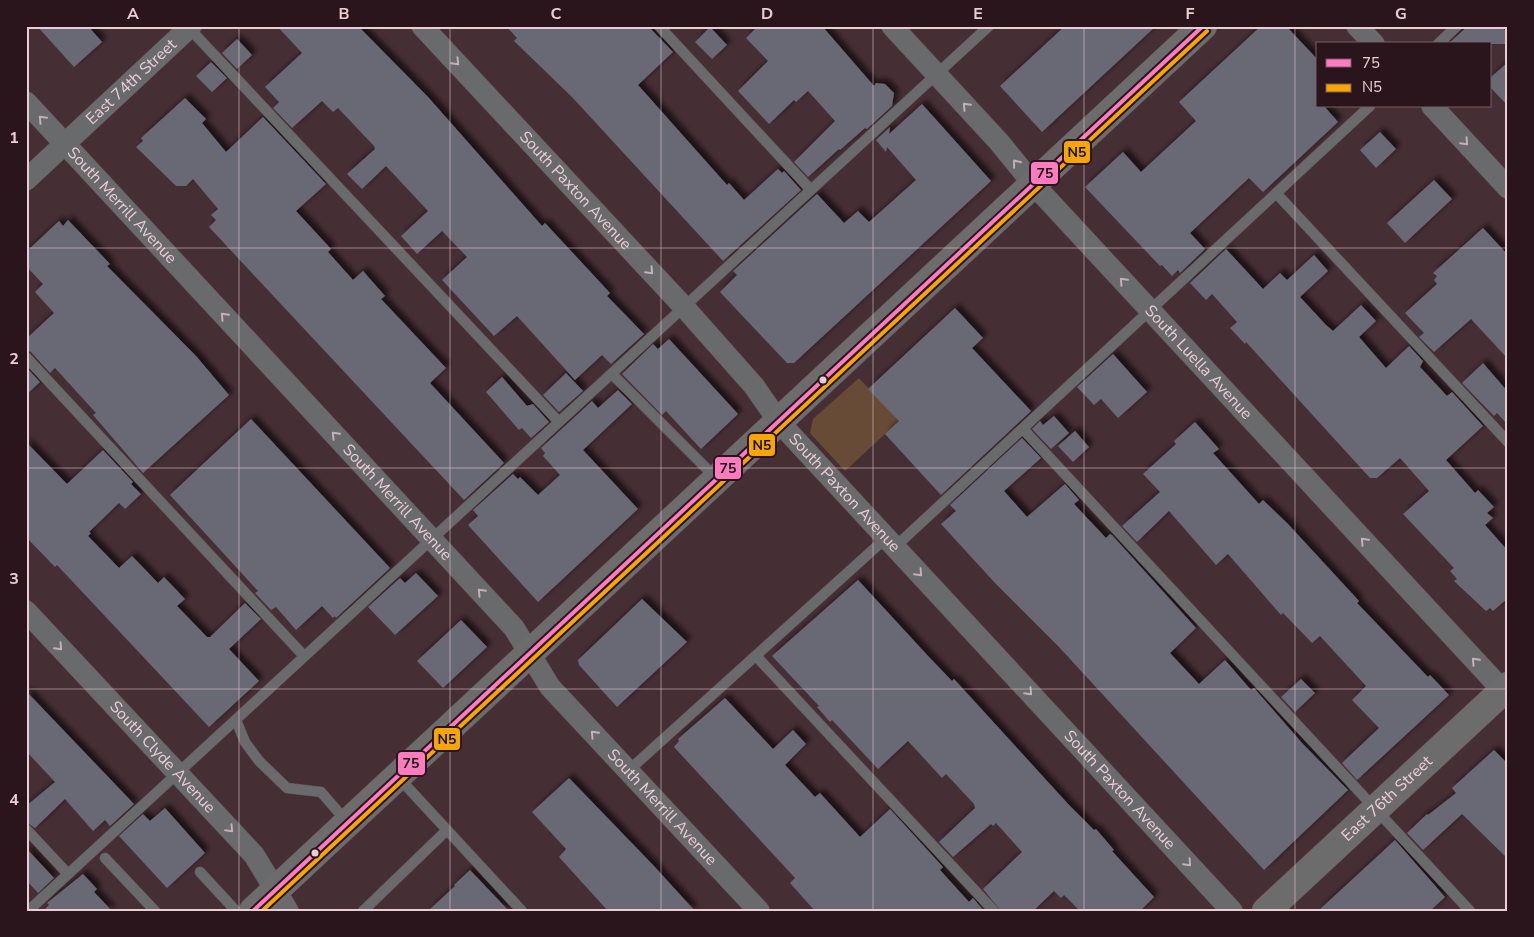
<svg xmlns="http://www.w3.org/2000/svg" width="1534" height="937" font-family="'Nunito Sans',sans-serif">
<defs>
<filter id="shadow"><feDropShadow dx="4.5" dy="-4.5" stdDeviation="2.5" flood-color="#0009"/></filter>
</defs>
<rect width="100%" height="100%" fill="#462e35"/>
<path fill="#684b36" d="M859 378 899 421 845 471 810 433 813 419Z"/>
<path fill="#696975" filter="url(#shadow)" d="M37 26H88L102 42 74 67Z
M277 26H358L428 97 542 226 545 223 610 293 607 296 644 334 611 364 602 355 575 380 517 316 494 336 442 280 467 257 442 231 417 254 401 236 428 211 386 166 362 189 347 174 375 149 374 146 338 108 333 112 322 101 292 128 273 108 279 102 265 87 302 53Z
M506 26H648L673 52 638 85 727 185 729 183 744 200 778 169 782 173 784 171 801 190 723 261 572 97 514 41 517 38Z
M758 26H822L874 86 876 83 885 84 894 93 892 106 867 129 865 128 840 150 839 149 808 177 794 162 835 121 808 91 796 102 794 100 769 124 738 91 768 61 746 38Z
M1065 26H1156L1042 132 1000 86Z
M1261 26H1286L1318 60V106H1324L1338 122 1263 192 1249 178 1190 233 1205 249 1180 273 1178 270 1172 276 1162 265 1160 266 1085 187 1123 152 1141 172 1196 121 1179 102Z
M1468 26H1501L1508 34V44H1448Z
M710 27 727 45 712 59 695 42Z
M237 39 252 55 237 69 222 53Z
M211 62 227 78 212 92 196 76Z
M1508 62V106L1490 87V78Z
M185 98 206 119 202 123 226 152 263 117 326 184 296 211 331 249 328 252 353 280 363 271 385 296 381 299 446 368 430 383 504 463 464 500 209 227 216 220 211 215 218 209 193 179 186 186H176L136 147 143 141 141 138Z
M922 104 991 181 794 363H787L720 292 737 275 733 271 817 194 844 223 858 211 869 222 916 180 887 147 886 152 876 140 890 127 889 134Z
M1380 132 1396 149 1376 168 1360 150Z
M1434 180 1452 199 1405 243 1387 223Z
M68 220 110 264 107 266 196 356 229 395 143 473 93 415 96 413 55 368 50 373 31 352 26 350V339L54 313 35 292 43 284 26 266V252L59 221 63 226Z
M1483 228 1508 255V359L1471 319 1434 352 1419 337 1424 333 1405 313 1437 284 1434 280 1437 276 1433 273Z
M1226 249 1263 289 1280 273 1287 280 1314 255 1328 271 1300 297 1326 325 1333 331 1361 305 1376 321 1359 337 1386 368 1409 346 1423 361 1420 367 1447 396 1452 392 1483 426 1446 460 1475 493 1478 490 1494 507 1487 513 1493 518 1485 525 1508 551V598L1493 611 1490 608 1486 611 1454 581 1457 579 1450 571 1454 568 1403 514 1429 491 1400 458 1377 478H1370L1246 342 1245 344 1230 328 1237 322 1212 294 1206 300 1190 283Z
M955 308 983 338 972 348 1031 411 941 495 885 434 899 421 868 389Z
M669 339 738 414 701 449 666 411 662 415 622 374 653 344 658 349Z
M1113 354 1147 392 1118 418 1101 399 1094 405 1077 387Z
M1483 363 1508 392V425L1497 413 1494 416 1462 383Z
M26 367 40 382 26 395Z
M566 373 583 391 559 412 543 395Z
M502 377 527 406 533 404 549 422 531 438 522 428 519 430 486 392Z
M618 390 632 404 583 450 638 509 538 602 468 525 478 516 473 510 513 474 518 479 520 477 538 495 560 475 543 456 545 453 541 448 592 401 598 408Z
M1054 416 1069 433 1051 449 1032 429 1040 421 1043 425Z
M251 419 390 568 336 618 335 616 333 618 322 606 296 630 276 607 271 610 255 593 258 591 170 495Z
M1195 422 1219 449 1213 453 1259 504 1263 500 1288 524 1359 601 1357 603 1428 677 1430 675 1449 695 1357 780 1342 763 1379 728 1352 700 1366 686 1320 636 1312 643 1283 613 1281 615 1228 554 1216 565 1169 511 1137 542 1122 526 1160 492 1143 474 1176 444 1174 441Z
M1075 431 1089 447 1073 462 1058 446Z
M1022 438 1041 458 1004 491 1027 517 1065 484 1079 500 1074 504 1106 538 1110 534 1112 535 1196 628 1170 653 1199 684 1225 660 1251 690 1254 688 1302 743 1348 790 1264 870 1059 647 995 583 941 524 956 511 950 505Z
M26 442 67 484 103 450 133 482 131 484 141 494 125 509 119 503 89 532 91 533 88 536 119 568 132 556 158 583 164 577 185 599 177 606 207 637H210L245 603 261 619 229 649 259 681 209 727 57 565 55 567 26 537Z
M416 573 438 596 395 635 368 607 400 578 405 583Z
M858 580 929 657 952 681 954 679 1069 805 1094 830 1096 829 1114 850 1112 851 1154 897 1140 911H1080L1064 895 1061 898 1054 891 1033 911H1001L983 889 1022 852 996 823 993 826 991 824 953 857 939 842 975 808 974 804 946 774 942 778 908 741 878 769 834 722 832 720 830 722 817 707 819 706 772 656Z
M642 599 687 642 617 707 579 665 578 660Z
M461 620 487 647 443 688 417 661Z
M1301 679 1315 693 1295 712 1281 697Z
M26 691 134 804 110 826 105 820 93 831 65 799 35 828 26 822V806L55 782 26 751Z
M725 698 773 749 793 730 806 744 785 765 815 797 820 793 860 837 890 809 943 867 940 870 969 902 973 898 984 911H815L790 883 795 878 674 747 679 741 678 739Z
M1494 750 1508 764V859L1462 814 1423 850 1407 833 1427 814 1428 815 1456 793 1452 788Z
M569 778 653 865 695 911H608L559 857 566 849 532 812Z
M165 808 205 853 167 888 119 836 143 814 150 821Z
M1395 840 1445 897 1430 911H1318Z
M26 848 54 878 38 893 26 880Z
M470 870 509 911H428L455 886 454 885Z
M83 874 97 889 94 892 112 911H43L49 905 47 903Z"/>
<g fill="none" stroke-linecap="round" stroke-linejoin="round">
<g stroke="#624c53" stroke-width="11">
<path id="lane" d="M659 26 811 190
M188 27 559 422
M1438 44 1457 26
M1276 193 1508 442
M26 357 304 656
M612 374 717 479
M1023 429 1470 911
M895 547 1370 106
M756 656 994 911
M236 720 245 742 259 761 287 788 321 792 347 822
M628 771 886 538
M398 777 522 911
M26 829 68 874
M105 858 155 911
M200 872 236 911
M28 911 989 26
M363 911 447 830"/>
</g>
<g stroke="#624c53" stroke-width="22">
<g id="street">
<path id="s1" d="M422 26 684 307 754 386 779 422 1232 911"/>
<path id="s2" d="M892 26 999 142 1034 185 1508 696"/>
<path d="M1357 26 1374 44"/>
<path id="s3" d="M26 102 514 628 550 687 759 911"/>
<path d="M1432 106 1508 188"/>
<path id="s4" d="M26 180 191 26"/>
<path id="s5" d="M26 611 254 855 288 911"/>
</g>
</g>
<g stroke="#624c53" stroke-width="29">
<g id="secondary">
<path d="M253 911 1203 26"/>
<path id="s6" d="M1266 911 1508 686"/>
</g>
</g>
<use href="#lane" stroke="#696a6b" stroke-width="10"/>
<use href="#street" stroke="#696a6b" stroke-width="21"/>
<use href="#secondary" stroke="#6d6c6d" stroke-width="28"/>
<g stroke="#29151b" stroke-width="8">
<path id="bus-1" d="M253 911 1203 26"/>
</g>
<g stroke="#29151b" stroke-width="8">
<path id="bus-2" d="M262 911 1207 31"/>
</g>
<use href="#bus-1" stroke="#fe7ac1" stroke-width="4"/>
<use href="#bus-2" stroke="#f7a600" stroke-width="4"/>
</g>
<defs><path id="oneway-chevron" d="M-2-3.5L2.5 0L-2 3.5" fill="none" stroke-width="1.6" stroke-linecap="round" stroke-linejoin="round" transform="scale(1.25)"/></defs>
<g stroke="#c4b0b5">
<use href="#oneway-chevron" transform="translate(456 62) rotate(47)"/>
<use href="#oneway-chevron" transform="translate(966 106) rotate(-133)"/>
<use href="#oneway-chevron" transform="translate(42 119) rotate(-133)"/>
<use href="#oneway-chevron" transform="translate(1465 142) rotate(47)"/>
<use href="#oneway-chevron" transform="translate(1016 163) rotate(-128)"/>
<use href="#oneway-chevron" transform="translate(650 271) rotate(47)"/>
<use href="#oneway-chevron" transform="translate(1123 281) rotate(-133)"/>
<use href="#oneway-chevron" transform="translate(224 316) rotate(-133)"/>
<use href="#oneway-chevron" transform="translate(335 435) rotate(-133)"/>
<use href="#oneway-chevron" transform="translate(1364 541) rotate(-133)"/>
<use href="#oneway-chevron" transform="translate(919 573) rotate(47)"/>
<use href="#oneway-chevron" transform="translate(481 592) rotate(-133)"/>
<use href="#oneway-chevron" transform="translate(59 647) rotate(47)"/>
<use href="#oneway-chevron" transform="translate(1475 661) rotate(-133)"/>
<use href="#oneway-chevron" transform="translate(1029 692) rotate(47)"/>
<use href="#oneway-chevron" transform="translate(594 734) rotate(-133)"/>
<use href="#oneway-chevron" transform="translate(230 829) rotate(47)"/>
<use href="#oneway-chevron" transform="translate(1188 863) rotate(47)"/>
</g>
<path fill="none" stroke="#ebced5" stroke-width="1" stroke-opacity="0.55" d="M239 26V911M450 26V911M661 26V911M873 26V911M1084 26V911M1295 26V911M26 248H1508M26 468H1508M26 689H1508"/>
<g fill="#ebced5" stroke="#29151b" stroke-width="2">
<circle cx="823" cy="380" r="4.5"/>
<circle cx="315" cy="853" r="4.5"/>
</g>
<g text-anchor="middle" dominant-baseline="central" stroke-width="5" stroke-linejoin="round" paint-order="stroke">
<g font-size="16" fill="#ebced5" stroke="#29151b">
<text stroke="none"><textPath href="#s4" startOffset="144">East 74th Street</textPath></text>
<text stroke="none"><textPath href="#s1" startOffset="225">South Paxton Avenue</textPath></text>
<text stroke="none"><textPath href="#s3" startOffset="141">South Merrill Avenue</textPath></text>
<text stroke="none"><textPath href="#s2" startOffset="455">South Luella Avenue</textPath></text>
<text stroke="none"><textPath href="#s1" startOffset="630">South Paxton Avenue</textPath></text>
<text stroke="none"><textPath href="#s3" startOffset="546">South Merrill Avenue</textPath></text>
<text stroke="none"><textPath href="#s5" startOffset="200">South Clyde Avenue</textPath></text>
<text stroke="none"><textPath href="#s1" startOffset="1035">South Paxton Avenue</textPath></text>
<text stroke="none"><textPath href="#s6" startOffset="165">East 76th Street</textPath></text>
<text stroke="none"><textPath href="#s3" startOffset="951">South Merrill Avenue</textPath></text>
</g>
</g>
<g stroke="#29151b" stroke-width="2">
<rect x="1063" y="140" width="28" height="24" rx="5" fill="#f7a600"/>
<rect x="1030" y="161" width="29" height="24" rx="5" fill="#fe7ac1"/>
<rect x="748" y="433" width="28" height="24" rx="5" fill="#f7a600"/>
<rect x="714" y="456" width="28" height="24" rx="5" fill="#fe7ac1"/>
<rect x="433" y="727" width="28" height="24" rx="5" fill="#f7a600"/>
<rect x="397" y="751" width="29" height="25" rx="5" fill="#fe7ac1"/>
</g>
<g font-size="14" text-anchor="middle" font-weight="bold" fill="#111">
<text x="1077" y="157">N5</text>
<text x="1045" y="178">75</text>
<text x="762" y="450">N5</text>
<text x="728" y="473">75</text>
<text x="447" y="744">N5</text>
<text x="411" y="768">75</text>
</g>
<rect width="1534" height="937" fill="none" stroke="#29151b" stroke-width="55"/>
<rect x="1316" y="42" width="175" height="65" fill="#29151b" stroke="#775f65"/>
<rect x="1326" y="59" width="25" height="8" fill="#fe7ac1" stroke="#775f65"/>
<text x="1362" y="68" font-size="15" fill="#ebced5">75</text>
<rect x="1326" y="84" width="25" height="8" fill="#f7a600" stroke="#775f65"/>
<text x="1362" y="92" font-size="15" fill="#ebced5">N5</text>
<rect x="28" y="28" width="1478" height="882" fill="none" stroke="#ebced5" stroke-width="2"/>
<g font-size="16" text-anchor="middle" font-weight="bold" fill="#ebced5">
<text x="133" y="19">A</text>
<text x="344" y="19">B</text>
<text x="556" y="19">C</text>
<text x="767" y="19">D</text>
<text x="978" y="19">E</text>
<text x="1190" y="19">F</text>
<text x="1401" y="19">G</text>
<text x="14" y="143">1</text>
<text x="14" y="364">2</text>
<text x="14" y="584">3</text>
<text x="14" y="805">4</text>
</g>
</svg>
